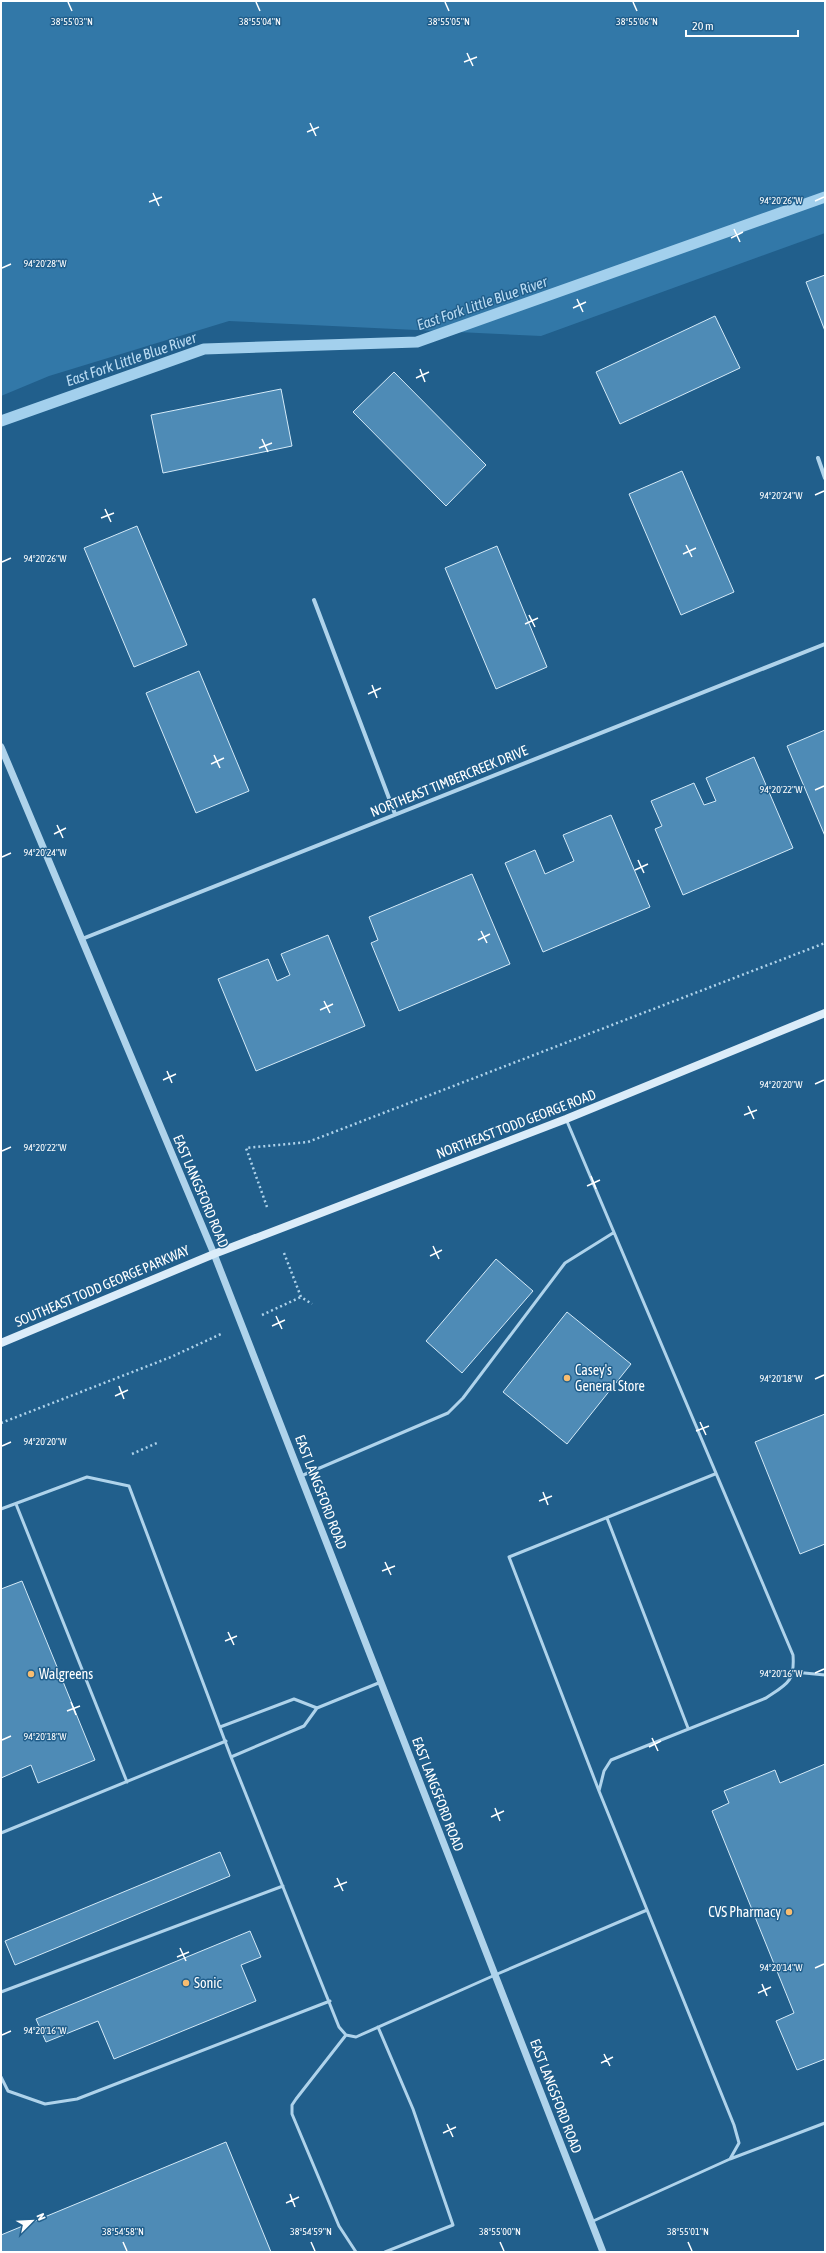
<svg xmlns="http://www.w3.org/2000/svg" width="826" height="2253" font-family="'Asap Condensed',sans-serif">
<rect width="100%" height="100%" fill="#215f8c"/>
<path fill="#3278a8" d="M1 1 825 2V233L541 336 229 321 49 376 1 396Z"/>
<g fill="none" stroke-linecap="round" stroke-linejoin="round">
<path stroke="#a3d0ed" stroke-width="11" d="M1 421 204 349 417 342 825 197"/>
</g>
<path fill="#4e8bb6" stroke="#d4eaf8" d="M825 275V331L806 282Z
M715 316 740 368 620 424 596 372Z
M394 372 486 465 446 506 353 412Z
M281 389 292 446 163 473 151 415Z
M682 471 734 592 681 615 629 494Z
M137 526 187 645 134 667 84 548Z
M497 546 547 667 496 689 445 568Z
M199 671 249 791 196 813 146 693Z
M825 730V836L787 746Z
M754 757 793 848 683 895 655 829 662 826 651 801 694 783 704 805 716 801 706 778Z
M611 815 650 907 543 952 505 863 535 850 545 874 574 861 563 835Z
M472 874 510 964 399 1011 371 943 378 940 369 917Z
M328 935 365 1026 256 1071 218 979 268 959 277 981 290 975 281 954Z
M496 1259 533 1291 462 1373 426 1341Z
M567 1312 631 1364 567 1444 503 1392Z
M825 1414V1544L800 1554 755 1442Z
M22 1581 95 1760 38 1783 31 1765 1 1778V1589Z
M825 1764V2059L797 2070 776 2021 794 2013 712 1811 729 1803 724 1791 775 1770 780 1783Z
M220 1852 230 1876 15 1965 5 1941Z
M250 1931 261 1957 241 1965 256 2001 114 2059 98 2021 46 2042 36 2019Z
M226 2142 271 2252H1V2235Z"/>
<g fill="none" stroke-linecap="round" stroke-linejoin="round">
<path stroke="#afd3eb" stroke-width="2.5" stroke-dasharray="2 3" stroke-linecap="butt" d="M267 1207 246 1148 308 1142 825 943
M284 1253 301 1297 312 1304
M262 1315 301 1297
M1 1423 171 1357 221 1334
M132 1454 157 1443"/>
<path stroke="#afd3eb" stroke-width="3" d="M566 1119 793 1655C795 1682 787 1684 766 1698L611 1760 604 1771 599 1791 734 2125 739 2143 730 2159 591 2222
M301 1476 448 1413 463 1398 565 1263 613 1233
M16 1504 127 1782
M1 1509 87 1477 129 1486 231 1757 339 2027 346 2035 356 2037 495 1975 647 1910
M607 1518 688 1728
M794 1672 825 1675
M220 1727 294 1699 317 1708
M231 1757 304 1726 317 1708 381 1682
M599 1791 509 1557 715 1474
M1 1833 226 1741
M1 1992 283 1886
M378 2027 413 2109 453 2225 385 2252
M346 2035 296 2099 292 2105V2114L339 2226 356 2252
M1 2077 8 2091 45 2104 77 2099 330 2001
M730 2159 825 2123"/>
<path stroke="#afd3eb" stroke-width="4" d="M818 458 825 478
M314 600 395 814
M82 939 825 644"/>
<path stroke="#afd3eb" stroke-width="7" d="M1 747 214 1254 603 2252"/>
<path stroke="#dbecf9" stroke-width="8" d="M1 1343 214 1254 566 1119 825 1013"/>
</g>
<path fill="none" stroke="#fff" stroke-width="1.5" d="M68 2 72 11M256 2 260 11M445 2 449 11M633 2 637 11M467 53 473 66M464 62 477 57M310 123 316 136M307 132 319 127M153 193 159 206M815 201 824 197M149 202 162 197M734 229 740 242M731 238 743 232M2 268 11 264M577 299 583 312M573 308 586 302M420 369 425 382M416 378 429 372M262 439 268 452M259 448 272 443M815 495 824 491M105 509 111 522M101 518 114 513M686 545 692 557M683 554 696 548M2 562 11 558M529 615 535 627M525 624 538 618M372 685 377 698M368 694 381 688M214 755 220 768M211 764 224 758M815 790 824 786M57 825 63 838M54 834 66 828M2 857 11 853M638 860 644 873M635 870 648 864M481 931 487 943M478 940 490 934M324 1001 330 1013M320 1010 333 1004M167 1071 172 1083M163 1080 176 1074M815 1084 824 1080M748 1106 754 1119M744 1115 757 1110M2 1151 11 1147M591 1176 596 1189M587 1186 600 1180M433 1246 439 1259M430 1256 442 1250M276 1316 282 1329M272 1326 285 1320M815 1379 824 1375M119 1386 124 1399M115 1396 128 1390M700 1422 706 1435M696 1431 709 1426M2 1446 11 1442M543 1492 548 1505M539 1501 552 1496M385 1562 391 1575M382 1571 395 1566M228 1632 234 1645M225 1641 237 1636M815 1673 824 1669M71 1702 76 1715M67 1711 80 1706M652 1738 658 1751M2 1740 11 1736M649 1747 661 1741M495 1808 500 1821M491 1817 504 1811M337 1878 343 1891M334 1887 347 1882M180 1948 186 1961M177 1957 189 1952M815 1968 824 1964M762 1984 767 1996M758 1993 771 1987M2 2035 11 2031M604 2054 610 2066M601 2063 613 2057M447 2124 453 2137M443 2133 456 2127M290 2194 295 2207M286 2203 299 2197M123 2242 127 2251M311 2242 315 2251M500 2242 504 2251M688 2242 692 2251"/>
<g fill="#f8bd70" stroke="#215f8c" stroke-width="1.5">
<circle cx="567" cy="1378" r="4"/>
<circle cx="31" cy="1674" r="4"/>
<circle cx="789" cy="1912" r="4"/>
<circle cx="186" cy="1983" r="4"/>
</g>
<g text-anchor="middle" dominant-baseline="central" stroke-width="3" stroke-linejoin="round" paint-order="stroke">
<g font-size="14" fill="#fff" stroke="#215f8c">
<text transform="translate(449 781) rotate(-22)">NORTHEAST TIMBERCREEK DRIVE</text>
<text transform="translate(516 1124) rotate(-21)">NORTHEAST TODD GEORGE ROAD</text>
<text transform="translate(201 1191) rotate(67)">EAST LANGSFORD ROAD</text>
<text transform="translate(102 1286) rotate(-23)">SOUTHEAST TODD GEORGE PARKWAY</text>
<text transform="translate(321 1492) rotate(69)">EAST LANGSFORD ROAD</text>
<text transform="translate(438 1794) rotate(69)">EAST LANGSFORD ROAD</text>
<text transform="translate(556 2096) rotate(69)">EAST LANGSFORD ROAD</text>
</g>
<g font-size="14" fill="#fff" stroke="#215f8c" text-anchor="start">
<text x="575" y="1370">Casey's<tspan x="575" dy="16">General Store</tspan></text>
<text x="39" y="1674">Walgreens</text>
<text x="781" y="1912" text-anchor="end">CVS Pharmacy</text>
<text x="194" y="1983">Sonic</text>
</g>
<g font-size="15" font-style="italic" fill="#bbdcf3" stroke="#215f8c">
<text transform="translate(482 303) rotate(-19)">East Fork Little Blue River</text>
<text transform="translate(131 359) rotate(-19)">East Fork Little Blue River</text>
</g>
</g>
<g font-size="10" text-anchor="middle" fill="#fff" stroke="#215f8c" stroke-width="3" stroke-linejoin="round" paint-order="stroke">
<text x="72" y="25">38°55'03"N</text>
<text x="260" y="25">38°55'04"N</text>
<text x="449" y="25">38°55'05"N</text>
<text x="637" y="25">38°55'06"N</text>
<text x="781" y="204">94°20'26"W</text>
<text x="45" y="267">94°20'28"W</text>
<text x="781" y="499">94°20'24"W</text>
<text x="45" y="562">94°20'26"W</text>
<text x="781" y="793">94°20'22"W</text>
<text x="45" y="856">94°20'24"W</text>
<text x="781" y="1088">94°20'20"W</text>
<text x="45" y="1151">94°20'22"W</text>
<text x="781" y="1382">94°20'18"W</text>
<text x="45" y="1445">94°20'20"W</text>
<text x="781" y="1677">94°20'16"W</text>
<text x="45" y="1740">94°20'18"W</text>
<text x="781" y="1971">94°20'14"W</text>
<text x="45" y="2034">94°20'16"W</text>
<text x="123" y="2235">38°54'58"N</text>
<text x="311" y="2235">38°54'59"N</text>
<text x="500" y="2235">38°55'00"N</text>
<text x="688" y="2235">38°55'01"N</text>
</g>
<rect width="826" height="2253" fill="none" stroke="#ffffff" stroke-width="4"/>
<g transform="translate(32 2221) rotate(66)" stroke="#215f8c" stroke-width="3" paint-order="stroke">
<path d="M0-3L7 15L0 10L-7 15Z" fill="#ffffff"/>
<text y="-6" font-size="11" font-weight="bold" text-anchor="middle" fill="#ffffff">N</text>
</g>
<path d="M686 30v6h112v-6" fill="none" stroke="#ffffff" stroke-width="2"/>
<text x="692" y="30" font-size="12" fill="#ffffff" stroke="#215f8c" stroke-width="3" paint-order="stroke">20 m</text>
</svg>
